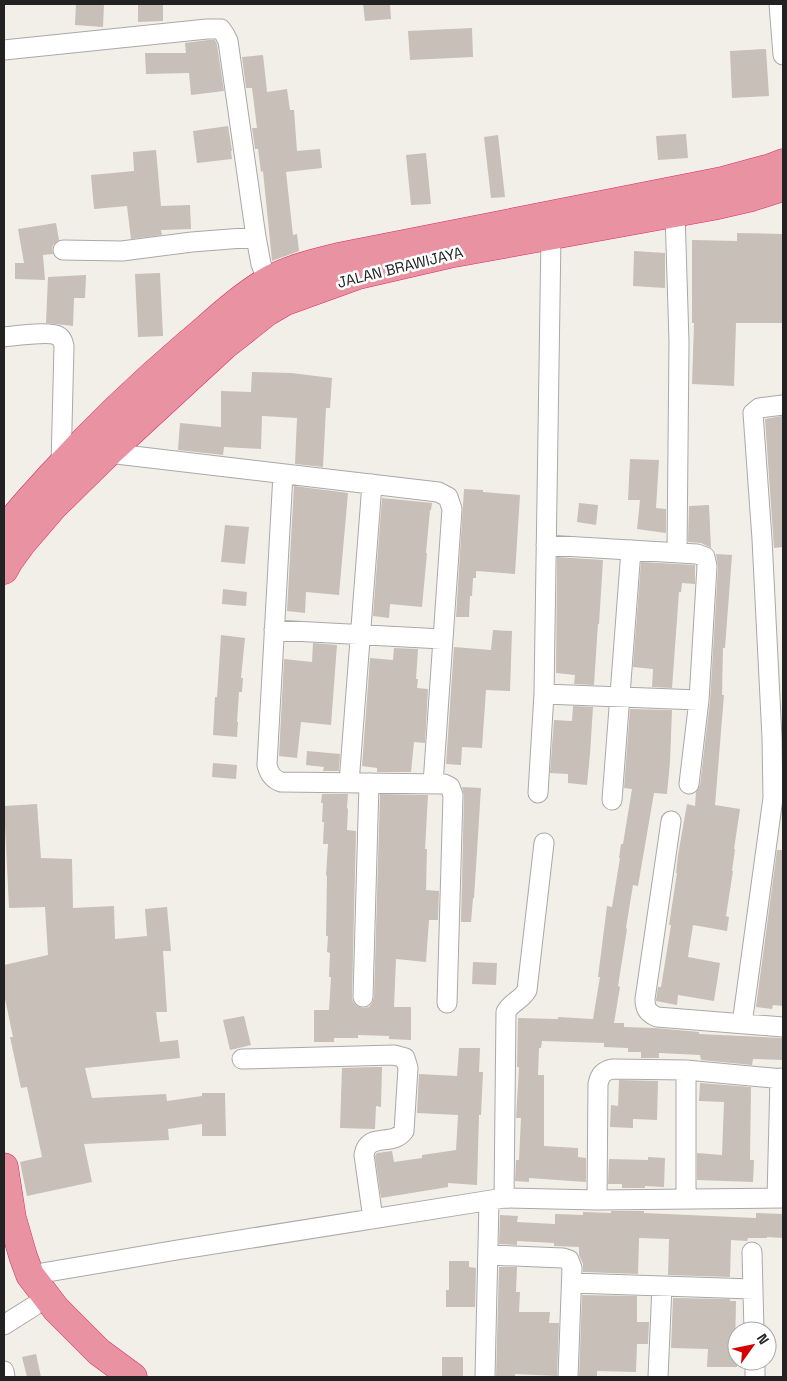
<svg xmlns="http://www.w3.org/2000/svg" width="787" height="1381" font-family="'Space Grotesk',sans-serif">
<rect width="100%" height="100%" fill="#f2efe9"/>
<path fill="#c7bfb8" d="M76 4H104L103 27 75 25Z
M138 4H163V21L138 22Z
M363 4H390L391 19 365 21Z
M472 28 473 57 410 60 408 31Z
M208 40H215L217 44 224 91 191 95 189 73 146 74 145 53H186L185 43Z
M766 49 769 96 732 98 730 51Z
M263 55 267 92 287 89 290 110H294L297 151 320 149 322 168 286 172 293 235 297 234 299 251 272 261 263 171 261 172 258 149H255L252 128H257L252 88H246L242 57Z
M228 126 232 151H231L232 159 197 163 193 131Z
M686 134 688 158 658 160 656 136Z
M498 135 505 197 491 198 484 137Z
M156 150 161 206 190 205 191 229 161 230 162 235 131 239 127 206 94 209 91 175 134 171 133 152Z
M426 153 431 204 411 205 406 155Z
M56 223 59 240 53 245 52 249 53 254 43 255 45 280 15 279V263H24L18 229Z
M737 233 783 234V323H736L734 386 692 384 694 323H692V240L737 241Z
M634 251 665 253V288L633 286Z
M160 273 163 336 138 337 135 274Z
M86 275 85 298H74L73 326 46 323 48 277Z
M252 372 291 373 332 378 330 408H326L323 467 295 464 297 418 262 416 261 449 224 447 223 455 178 450 180 423 221 427V391L251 392Z
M782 416 783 430V547L774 548 765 419Z
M630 459 659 460 656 508 666 509V533L637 529 640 500H628Z
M294 486 348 493 339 595 306 592 305 613 287 611Z
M464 489 483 490V492L520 495 515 574 476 571V578H473L472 596H470L469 617H456Z
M382 498 432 503 431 510H430L426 553H427L422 607 390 604 389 618 373 616Z
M579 503 598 505 596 525 577 522Z
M709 505 711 548 701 543 688 542 689 506Z
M225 525 249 527 245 564 221 562Z
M716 554 732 555 725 648H723L722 695H724L715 805 740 809 734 849H735L732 871H733L726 916 729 917 727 931 693 925 688 957 720 963 714 1001 678 995 677 1005 656 1001V1000L658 987H661L668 944 671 925H669L677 873H676L678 855 687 804 695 806 696 792 700 785 710 701 718 567Z
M557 557 603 560 599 624H598L594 685 574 684 575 675 556 673Z
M641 562 695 565V584L682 583 681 592H679L672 688 652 687 653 669 633 667Z
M223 589 247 592 246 606 222 604Z
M493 630 512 631 510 691 486 690 482 748 462 747 461 765 446 764 454 647 491 650Z
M221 635 245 638 241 678H243L242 692H239L237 722H238L237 737 213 735 215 697H217Z
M313 643 337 645 331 725 301 722 297 758 279 756 284 659 312 662Z
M394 648 418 649 416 679H418L417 688 428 689 425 743 414 742 411 772H377V768L362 766 370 658 393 660Z
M573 706 593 707 590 754 587 785 568 783V774L550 773 554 720 572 721Z
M630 709 672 710 670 762 667 794 654 793 638 886 633 885 626 928 627 929 618 986 620 987 614 1023H624V1027L655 1028 699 1032V1034L783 1038V1060L753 1059 752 1065 701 1060 700 1055 659 1053V1058H641V1052H628V1048L604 1047V1043L542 1041 541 1048H539L538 1075H544V1146L578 1148V1157L586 1158V1182L529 1178V1182L515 1181 516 1160H519L521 1118H516L519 1067H517L518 1018 558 1019V1017L593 1019 600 977H598L607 906 612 907 620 858H619L621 844H623L632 789 624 788Z
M307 751 340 754 339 771H323L324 767 306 765Z
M213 763 237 765 236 779 212 777Z
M462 787 481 788 474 898H473L471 922H461L464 795Z
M322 794H348L347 808 348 809 347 830 356 831 352 997 353 1002 357 1006 363 1008 369 1007 372 1003 374 997 380 794 428 795 425 849H427L426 890 439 891 438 920H429L426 962 396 959 394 1007H411V1040L389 1039V1036L358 1035V1038H334V1042H314V1010H329L331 977H329L330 953 327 952 328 936H326L327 876 326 875 328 844H323L324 822H322L323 803H321Z
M37 804 41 858 72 859 73 908 114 906 115 939 147 936 145 909 167 907 171 951H163L167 1012H156L160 1042 178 1040 180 1058 85 1068 92 1098 166 1094 167 1101 202 1096V1093H225L226 1136H202V1124L168 1129 169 1140 84 1144 92 1182 27 1196 20 1162 42 1157 27 1087 21 1088 10 1037H13L4 994V965L48 955 45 907 9 908 4 806Z
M777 850H783V1006L773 1005 772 1009 756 1007Z
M473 962 497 963 496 985 472 984Z
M244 1016 251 1045 230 1050 223 1020Z
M459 1048H480L479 1072H483L481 1115H479L477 1185 448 1183V1187L381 1198 375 1156 377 1153 392 1151 394 1162 422 1158V1155L456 1150 458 1115 417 1113 419 1074 457 1076Z
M376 1067H382L381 1107 376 1106 375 1129 340 1128 342 1068Z
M619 1080 658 1081 657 1120 633 1119V1128L610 1127 611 1105 618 1106Z
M700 1083 751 1087 750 1160H754L753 1182 697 1180V1153L722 1155 724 1102 699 1101Z
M648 1157 665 1158 664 1187 645 1186V1188H622V1184H608L609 1159 648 1160Z
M611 1211H644V1213L756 1218V1213L783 1214V1238L767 1237V1238H748L747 1241 731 1240 730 1277 668 1275 669 1239 639 1238 638 1274 583 1272V1264L579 1255V1247L554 1246V1243L517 1241V1245L499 1244 500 1215 518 1216 517 1222 555 1224V1214L583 1215V1212L611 1213Z
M449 1261H469V1267L476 1268 475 1307H446V1290H449Z
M499 1267H517L516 1292H520L519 1312H550L549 1323H559L557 1376 515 1374V1377H496Z
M582 1295 637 1296V1322H649L648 1344H637L636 1372 597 1371V1377H579Z
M673 1298 730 1299V1301H736L735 1354H737V1367H707L708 1349 671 1348Z
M36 1354 41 1377H27L22 1357Z
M442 1357H463V1377H442Z"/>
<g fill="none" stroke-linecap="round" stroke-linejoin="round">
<g stroke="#a9a9a9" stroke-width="21">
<path id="street" d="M779 4 783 55
M4 50 207 29H221L225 35 228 41 256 237 261 264 268 281
M675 212 679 342 677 553
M551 235 544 694 699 700
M63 250 122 251 192 242 256 237
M4 337C14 336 50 331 58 336 62 338 63 342 64 346L61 466
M108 453 438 492 448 497 452 509 433 784
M283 474 267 765C269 773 272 779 281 782L444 784 450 787 453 795 447 1003
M546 545 697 554 705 557 707 566 699 700 689 784
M274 630 442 639
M349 783 372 484
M538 793 544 694
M612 800 631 550
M671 821 645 999C645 1009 648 1013 657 1017L783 1027
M363 997 369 783
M742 1024 773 798 772 738 762 539 753 413 759 408 783 405
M242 1059 394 1055 405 1058 408 1068 404 1131C394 1145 375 1135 367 1147 365 1149 365 1152 364 1155L373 1219
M504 1198 506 1012C511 1002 522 1000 527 990L544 843
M777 1198 780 1078
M686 1199V1070
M597 1200 598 1084C600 1075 603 1071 612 1069L686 1070 783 1079
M752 1252 754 1331
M488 1255 563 1258 569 1260 572 1268 568 1377
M30 1275 177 1250 504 1198 597 1200 783 1198
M572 1283 753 1289
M4 1325 34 1306
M755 1361V1377
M4 1371 5 1377
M485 1377 489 1201
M658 1377 662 1286"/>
</g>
<g stroke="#dc2a67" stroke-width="29">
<path id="highway" d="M4 531C18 511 35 494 51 476 94 429 140 385 188 344 213 323 239 298 266 282 288 269 314 263 338 257L722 181 770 168 783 163
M4 570 9 561 22 543 53 507 108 453 224 346 267 312 286 301 358 275 449 254 713 206 752 197 783 187
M4 1167 12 1218 23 1256 30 1275 56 1309 99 1352 133 1377"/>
</g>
<use href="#street" stroke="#fff" stroke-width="19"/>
<use href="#highway" stroke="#e892a2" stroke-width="28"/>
</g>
<g text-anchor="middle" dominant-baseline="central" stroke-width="5" stroke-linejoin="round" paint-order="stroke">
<g font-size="15" fill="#222" stroke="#fff">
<text transform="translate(400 267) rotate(-14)">JALAN BRAWIJAYA</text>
</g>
</g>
<rect width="787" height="1381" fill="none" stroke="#222222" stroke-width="10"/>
<g transform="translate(752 1346) rotate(57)"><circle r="24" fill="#ffffff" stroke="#a7a7a7"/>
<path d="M0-4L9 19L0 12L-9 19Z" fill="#d40000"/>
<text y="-8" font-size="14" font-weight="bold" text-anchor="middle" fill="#222222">N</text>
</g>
</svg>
